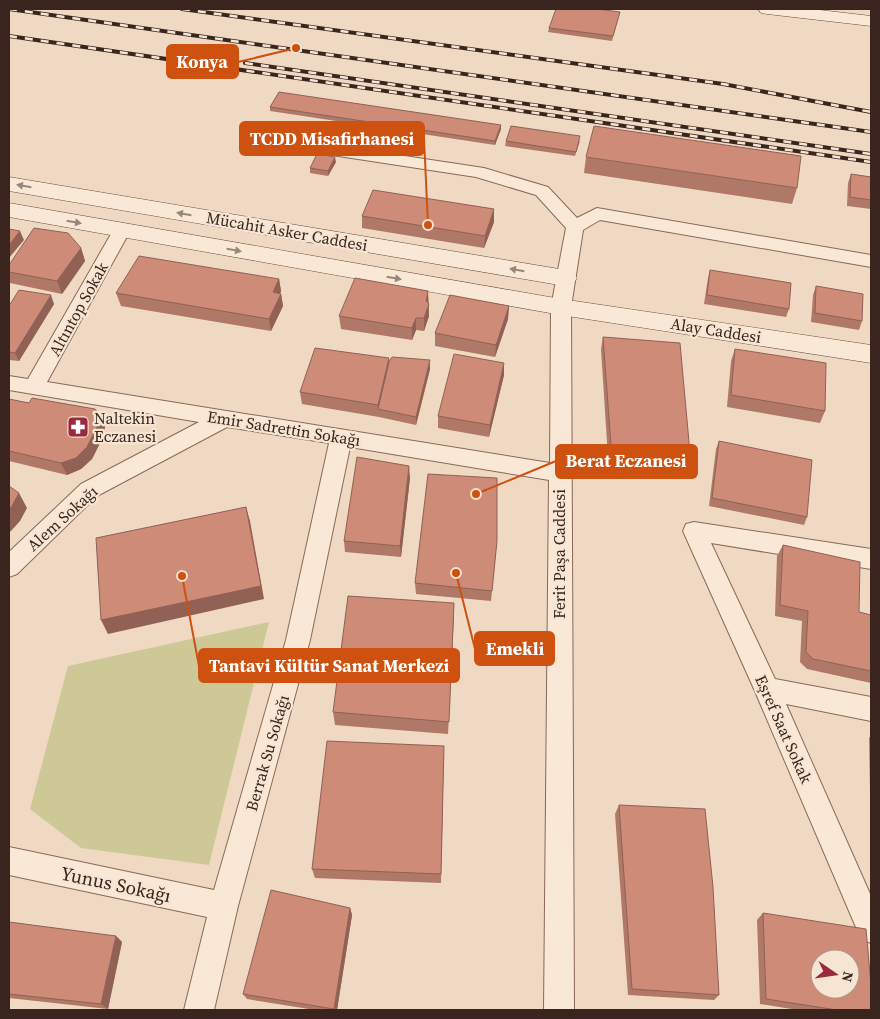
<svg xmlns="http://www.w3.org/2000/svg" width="880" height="1019" font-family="'Source Serif 4',serif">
<rect width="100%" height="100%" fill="#efd9c3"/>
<path fill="#cdc896" d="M269 622 209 865 81 848 30 809 68 666Z"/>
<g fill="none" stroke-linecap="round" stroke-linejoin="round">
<g stroke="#896959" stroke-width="2">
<path id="street" d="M292 139 484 168 548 187 577 218 597 208 871 255V267L600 220 583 230 571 307 574 1010H544L549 480 350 447 310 640 238 906 214 1010H184L207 917 9 875V847L214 890 286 640 329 443 227 427 97 496 17 574 9 577V552L81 484 199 422 9 390V376L28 379 115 227 121 225 127 227 130 231 47 382 550 463 551 307 566 228 536 195 476 177 286 148 284 144 286 140Z
M694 522 871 549V569L711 543 775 679 871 697V721L786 704 871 896V943L861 939 754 689 683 531 686 524Z"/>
</g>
<g stroke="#6b4b3d" stroke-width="1">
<path id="secondary" d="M758 9H811L871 16V26L767 14 761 13Z
M9 177 565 270 573 272 577 278 573 284 565 286 9 191Z
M9 203 561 299 871 345V363L561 315 9 217Z"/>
</g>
<use href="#street" fill="#f9e8d6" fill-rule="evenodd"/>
<use href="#secondary" fill="#f9e8d6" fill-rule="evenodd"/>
<g stroke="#39251e" stroke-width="4">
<path id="rail" d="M9 9 871 132
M182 9 723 84 871 112
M9 36 871 162
M245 63 871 154"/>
</g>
<use href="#rail" stroke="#f6e5d2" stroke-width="2.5" stroke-dasharray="8" stroke-linecap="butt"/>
</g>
<path fill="#b07867" d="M620 12 612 41 548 32 549 28Z
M270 107 501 125V129L495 145 270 111Z
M506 141H580L575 156 505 146Z
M586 157 797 188 792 204 584 173Z
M336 162 328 176 310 173V168Z
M851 174 871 177V209L847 206 848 183Z
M494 209V222L484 248 362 228V216Z
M81 248 85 261 62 294 10 283 9 279V265Z
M710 270 789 309 786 317 704 304 708 278Z
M279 279 281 291 280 294H281L283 306 271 331 121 306 116 293Z
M816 286 862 321 859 330 811 322 813 295Z
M428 291 429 316 424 331 416 330 412 340 341 329 339 316Z
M54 304 19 361 9 360V306Z
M509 306 508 319 495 357 435 346V333Z
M603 337 690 453 686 465 608 458 601 349Z
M735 349 825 411 820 423 727 407 731 361Z
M430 360V369L416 425 379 417 302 404 300 392 389 362Z
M504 363V375L489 437 438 428V416Z
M9 399 105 427 102 439 92 459 81 469 67 475 9 461Z
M719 441 807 517 804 525 709 506 716 449Z
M410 478 401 557 345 552 344 541Z
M497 541 491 601 416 594 415 583Z
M783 545 859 612 871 615V683L807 669 800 662 802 621 775 616 777 556Z
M454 616 448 734 335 725 333 712Z
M871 735V794L870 793 869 738Z
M444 746 441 883 315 878 312 869Z
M619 805 719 995 714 1000 628 995 615 814Z
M350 908 352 915 337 1010H315L247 999 243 994Z
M763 913 871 1010H798L760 1004 757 920Z
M9 922 116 936 122 942 108 1009 9 998Z"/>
<path fill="#906154" d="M501 125V129L495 145V141Z
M335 157 336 162 328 176V171Z
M494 209V222L484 248 485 236Z
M20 231 24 240 9 258V245Z
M81 248 85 261 62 294 57 281Z
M279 279 281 291 275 305 273 292Z
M428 291 429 316 424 331V318Z
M281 294 283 306 271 331 269 319Z
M51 295 54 304 19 361 15 353Z
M509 306 508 319 495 357 496 345Z
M416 318V330L412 340V328Z
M389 358 390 370 378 409V405Z
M430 360V369L416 425V417Z
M504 363V375L489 437 490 425Z
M100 415 105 427 102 439 92 459 81 469 67 475 61 463Z
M409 466 410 478 401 557 400 546Z
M19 493 27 508 20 521 11 531 9 532V510Z
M246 507 250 521 264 599 108 634 101 620Z
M350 908 352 915 337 1010H335L334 1009Z
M116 936 122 942 108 1009 101 1004Z"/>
<path fill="#cd8b78" stroke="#906154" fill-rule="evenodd" d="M556 9H597L620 12 613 36 549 28Z
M279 92 501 125 495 141 270 107Z
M511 126 580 136 576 152 506 141Z
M594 126 801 156 797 188 586 157Z
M317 154 335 157 328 171 310 168Z
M851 174 871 177V200L850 197Z
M373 190 494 209 485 236 362 216Z
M34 228 68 233 81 248 57 281 9 272V265Z
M9 229 20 231 9 245Z
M139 256 279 279 273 292 281 294 269 319 116 293Z
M710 270 791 283 789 309 707 295Z
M355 278 428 291 426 301 429 304 424 318H416L412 328 339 316Z
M816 286 863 294 862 321 815 313Z
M19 290 51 295 15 353 9 352V306Z
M450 295 509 306 496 345 435 333Z
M603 337 680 343 690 453 611 446Z
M315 348 389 358 378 405 300 392Z
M735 349 826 363 825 411 731 395Z
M454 354 504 363 490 425 438 416Z
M392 357 430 360 416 417 378 409 389 362Z
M32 398 95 409 100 415 97 427 87 447 76 458 61 463 9 451V399L29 403Z
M719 441 812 460 807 517 712 498Z
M357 457 409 466 400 546 344 541Z
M428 474 497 478V541L492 591 415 583Z
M9 486 19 493 12 506 9 510Z
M246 507 261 586 101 620 96 538Z
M783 545 860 562 859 612 871 615V671L813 659 806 652 808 611 780 605Z
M348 596 454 603 449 722 333 712Z
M327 741 444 746 441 874 312 869Z
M619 805 705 809 713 887 719 995 632 989Z
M271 890 350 908 334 1009 243 994Z
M763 913 866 929 871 985V1010H837L766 999ZM820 959H850V989H820Z
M9 922 116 936 101 1004 9 994Z"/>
<defs><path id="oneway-solid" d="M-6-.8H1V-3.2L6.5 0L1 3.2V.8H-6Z" transform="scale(1.25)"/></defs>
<g fill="#99867a">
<use href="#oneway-solid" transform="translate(24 186) rotate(-170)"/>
<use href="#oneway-solid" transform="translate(184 214) rotate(-170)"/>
<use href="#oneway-solid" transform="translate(74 222) rotate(10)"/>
<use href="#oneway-solid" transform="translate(234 250) rotate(10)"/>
<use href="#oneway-solid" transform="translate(517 270) rotate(-170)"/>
<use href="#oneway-solid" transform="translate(394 278) rotate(10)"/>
</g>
<defs>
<g id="pharmacy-square" transform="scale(1.125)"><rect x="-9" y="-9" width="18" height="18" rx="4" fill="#99293f" stroke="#f6e5d2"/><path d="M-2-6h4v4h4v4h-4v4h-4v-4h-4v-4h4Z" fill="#fff"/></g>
</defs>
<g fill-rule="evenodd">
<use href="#pharmacy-square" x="78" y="427"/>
</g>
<g text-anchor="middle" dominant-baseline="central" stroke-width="4.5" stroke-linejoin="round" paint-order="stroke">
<g font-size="16" fill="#39251e" stroke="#f6e5d2">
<text transform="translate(287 231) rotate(10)">Mücahit Asker Caddesi</text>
<text transform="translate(78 309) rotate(-61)">Altıntop Sokak</text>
<text transform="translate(716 330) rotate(9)">Alay Caddesi</text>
<text transform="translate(284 428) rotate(9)">Emir Sadrettin Sokağı</text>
<text transform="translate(62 518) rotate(-42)">Alem Sokağı</text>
<text transform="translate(559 554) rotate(-90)">Ferit Paşa Caddesi</text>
<text transform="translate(784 729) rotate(66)">Eşref Saat Sokak</text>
<text transform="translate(267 753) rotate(-74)">Berrak Su Sokağı</text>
</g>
<g font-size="16" fill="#39251e" stroke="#f6e5d2" text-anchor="start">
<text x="94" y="418">Naltekin<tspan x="94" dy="18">Eczanesi</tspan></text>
</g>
<g font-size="19" fill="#39251e" stroke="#f6e5d2">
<text transform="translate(116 884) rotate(12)">Yunus Sokağı</text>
</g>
</g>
<path fill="none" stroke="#ce510f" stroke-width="2" d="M296 48L238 62M428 225L424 138M476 494L556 461M456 573L475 649M182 576L199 666"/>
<g fill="#ce510f" stroke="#f6e5d2" stroke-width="2">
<circle cx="296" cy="48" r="5"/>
<circle cx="428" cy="225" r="5"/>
<circle cx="476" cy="494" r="5"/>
<circle cx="456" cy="573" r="5"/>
<circle cx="182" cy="576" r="5"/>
</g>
<g fill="#ce510f" stroke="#ce510f" stroke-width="2">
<rect x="167" y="45" width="71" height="33" rx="5"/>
<rect x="240" y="122" width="184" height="33" rx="5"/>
<rect x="556" y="445" width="141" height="33" rx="5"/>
<rect x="475" y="632" width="79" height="33" rx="5"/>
<rect x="199" y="649" width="260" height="33" rx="5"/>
</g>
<g font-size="18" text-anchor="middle" font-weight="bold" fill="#fff">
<text x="202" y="68">Konya</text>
<text x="332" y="145">TCDD Misafirhanesi</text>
<text x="626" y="467">Berat Eczanesi</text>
<text x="515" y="655">Emekli</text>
<text x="329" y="672">Tantavi Kültür Sanat Merkezi</text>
</g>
<rect width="880" height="1019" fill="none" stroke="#39251e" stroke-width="20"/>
<g transform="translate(835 974) rotate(103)"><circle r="24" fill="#f6e5d2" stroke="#aa988a"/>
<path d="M0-4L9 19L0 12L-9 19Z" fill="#99293f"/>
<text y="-8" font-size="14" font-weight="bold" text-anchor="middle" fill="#39251e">N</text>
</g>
</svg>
